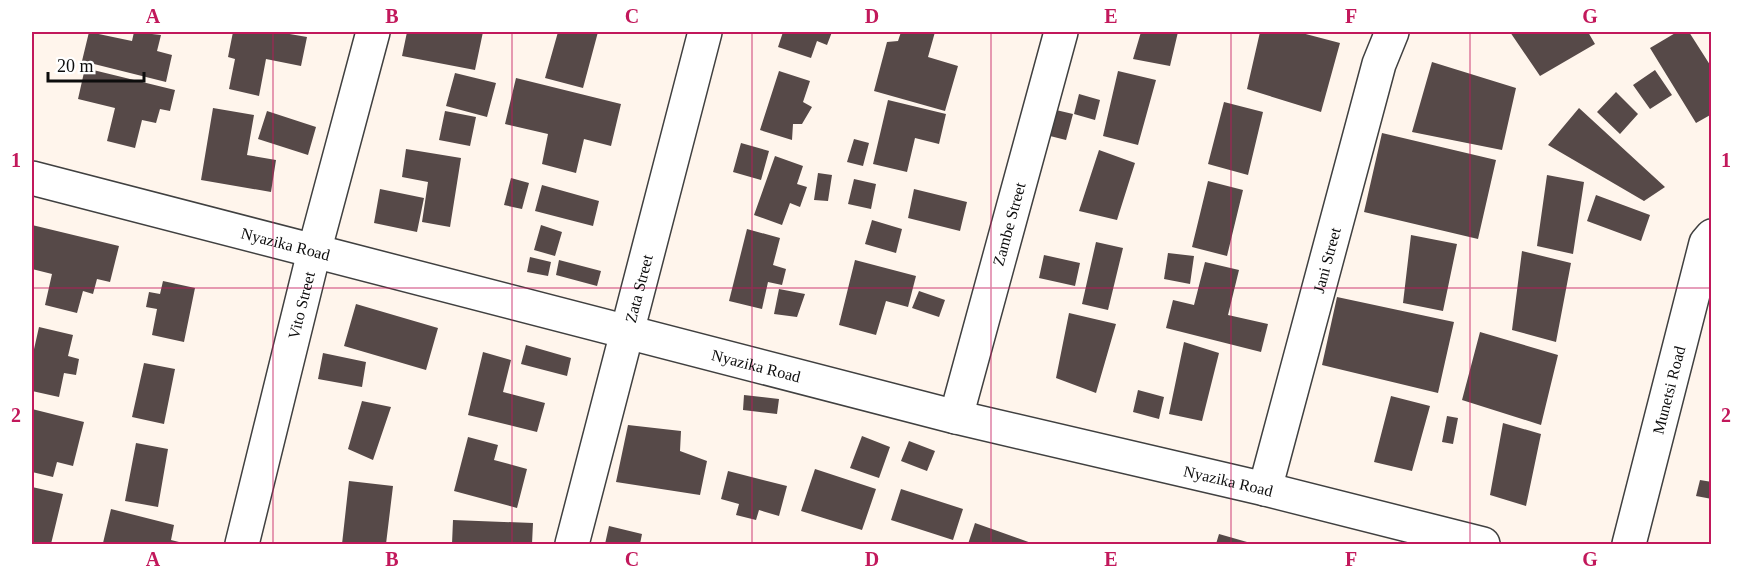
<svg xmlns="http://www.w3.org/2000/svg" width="1743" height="576" font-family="Georgia,serif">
<rect width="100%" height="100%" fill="#fff5ec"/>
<path fill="#564948" d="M89 32 132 41 134 32 161 35 157 51 172 55 166 82 82 61Z
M233 32H278L307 37 301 66 266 59 259 96 229 89 235 59 228 57Z
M407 32H483L475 70 402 56Z
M558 32H598L583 88 545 78Z
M783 32H832L827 45 817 41 811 58 778 47Z
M901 32H935L928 57 958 66 945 111 874 91 887 42 898 41Z
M1141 32H1178L1170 66 1133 59Z
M1260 32H1298L1340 43 1321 112 1247 89Z
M1510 32H1588L1595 44 1540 76Z
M1677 32H1689L1712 68V114L1696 123 1650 48Z
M1432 62 1516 88 1502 150 1412 132Z
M85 68 175 90 170 111 160 109 156 123 142 120 135 148 107 141 115 108 78 99Z
M1655 70 1672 95 1650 109 1633 85Z
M779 71 810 81 803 102 812 107 802 124H793L792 140 760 130Z
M1118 71 1156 80 1138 145 1103 136Z
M455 73 496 83 487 117 446 106Z
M516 78 621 104 611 146 584 139 576 173 542 164 548 134 505 124Z
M1616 92 1638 114 1620 134 1597 112Z
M1079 94 1100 100 1095 120 1074 114Z
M888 100 946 114 939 144 915 138 907 172 873 164Z
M1224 102 1263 112 1248 175 1208 164Z
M213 108 254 115 247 155 276 160 271 192 201 180Z
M1579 108 1665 187 1644 201 1548 145Z
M1056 110 1073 114 1066 140 1050 136Z
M267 111 316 127 308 155 258 139Z
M445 111 476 117 470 146 439 140Z
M1382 133 1496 160 1478 239 1364 212Z
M854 139 869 143 863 166 847 162Z
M741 143 769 151 761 180 733 172Z
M406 149 461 158 450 227 422 222 428 182 402 177Z
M1099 150 1135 163 1117 220 1079 211Z
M775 156 803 166 797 184 807 187 800 207 790 203 782 225 754 215Z
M818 173 832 175 828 201 814 200Z
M1547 175 1584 182 1573 254 1537 246Z
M511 178 529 183 522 209 504 205Z
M854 179 876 184 871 209 848 204Z
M1208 181 1243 190 1227 256 1192 247Z
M542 185 599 201 593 226 535 211Z
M380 189 424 198 417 232 374 223Z
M914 189 967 202 960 231 908 218Z
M1596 195 1650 215 1641 241 1587 221Z
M872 220 902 229 896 253 865 244Z
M32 225 119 246 110 282 97 279 93 294 83 291 77 313 45 305 52 274 32 269Z
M541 225 562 232 555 256 534 250Z
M747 229 780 238 773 265 786 269 782 285 768 282 762 309 729 301Z
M1411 235 1457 244 1443 311 1403 303Z
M1096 242 1123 248 1108 310 1082 304Z
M1522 251 1571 263 1556 342 1512 330Z
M1168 253 1194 256 1190 284 1164 279Z
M1044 255 1080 263 1075 286 1039 278Z
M530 257 551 262 548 276 527 272Z
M559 260 601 271 597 286 556 275Z
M855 260 916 276 908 307 886 301 876 335 839 325Z
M1205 262 1239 270 1228 315 1268 324 1261 352 1166 328 1173 300 1194 305Z
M163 281 195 288 184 342 152 335 157 309 146 307 149 292 160 294Z
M779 289 805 294 797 317 774 314Z
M919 291 945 300 939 317 912 308Z
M1337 297 1454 322 1438 393 1322 365Z
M356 304 438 328 426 370 344 346Z
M1069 313 1116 324 1096 393 1056 378Z
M39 327 73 335 68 356 79 359 76 375 64 373 59 397 32 391V358Z
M1480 332 1558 355 1541 425 1462 400Z
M1184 342 1219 353 1202 421 1169 414Z
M526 345 571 358 567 376 521 364Z
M483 352 511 360 503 392 545 403 537 432 468 415Z
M323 353 366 362 362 387 318 379Z
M144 363 175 369 164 424 132 417Z
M1138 390 1164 397 1159 419 1133 412Z
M744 395 779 399 777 414 743 410Z
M1391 396 1430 406 1412 471 1374 462Z
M362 401 391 407 373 460 348 449Z
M32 409 84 422 73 466 57 462 53 477 32 472Z
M1447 416 1458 418 1453 444 1442 442Z
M1503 423 1541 434 1526 506 1490 495Z
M628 425 681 431 680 451 707 461 700 495 616 482Z
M862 436 890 447 879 478 850 468Z
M468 437 498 445 494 460 527 469 517 508 454 491Z
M909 441 935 451 927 471 901 461Z
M136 443 168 449 158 507 125 501Z
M815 469 876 489 862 530 801 511Z
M728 471 787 486 779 516 759 510 756 520 736 515 739 504 721 499Z
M1700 480 1712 482V499L1696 496Z
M349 481 393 486 386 544H342Z
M32 487 63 494 51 544 37 542 36 544H32Z
M901 489 963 509 953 540 891 520Z
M111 509 174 525 171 540 179 542V544L103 543Z
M453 520 533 523 532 544H452Z
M975 523 1034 544H968Z
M609 526 642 534 640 544H605Z
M1219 534 1247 542V544H1216Z"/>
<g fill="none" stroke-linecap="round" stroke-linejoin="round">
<g stroke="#404040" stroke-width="36">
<g id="minor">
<path id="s1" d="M32 178 956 417 1265 489 1483 544"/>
<path id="s2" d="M956 417 1061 32"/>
<path id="s3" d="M1265 489 1379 64 1392 32"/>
<path id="s4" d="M242 544 314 252 373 32"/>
<path id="s5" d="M572 544 705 32"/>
<path id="s6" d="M1629 544 1706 243 1712 236"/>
</g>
</g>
<use href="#minor" stroke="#fff" stroke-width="33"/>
</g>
<path fill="none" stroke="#c2185b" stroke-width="1.5" stroke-opacity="0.55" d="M273 32V544M512 32V544M752 32V544M991 32V544M1231 32V544M1470 32V544M32 288H1712"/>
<g text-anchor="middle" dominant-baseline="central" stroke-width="6" stroke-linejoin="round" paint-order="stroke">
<g font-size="16" fill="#0d0d0d" stroke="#fff">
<text stroke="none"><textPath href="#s2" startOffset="200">Zambe Street</textPath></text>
<text stroke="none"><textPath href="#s1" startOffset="262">Nyazika Road</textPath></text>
<text stroke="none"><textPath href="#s3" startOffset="237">Jani Street</textPath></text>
<text stroke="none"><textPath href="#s5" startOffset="264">Zata Street</textPath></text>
<text stroke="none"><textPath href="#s4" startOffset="246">Vito Street</textPath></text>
<text stroke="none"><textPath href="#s1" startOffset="748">Nyazika Road</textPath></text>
<text stroke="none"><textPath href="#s6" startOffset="159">Munetsi Road</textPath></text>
<text stroke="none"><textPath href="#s1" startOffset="1234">Nyazika Road</textPath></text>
</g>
</g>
<rect width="1743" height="576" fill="none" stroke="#ffffff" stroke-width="66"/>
<path d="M48 72v9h96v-9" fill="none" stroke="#0d0d0d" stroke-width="3"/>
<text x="57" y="72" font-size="18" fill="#0d0d0d" stroke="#ffffff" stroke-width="4.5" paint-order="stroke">20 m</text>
<rect x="33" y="33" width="1677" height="510" fill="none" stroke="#c2185b" stroke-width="2"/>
<g font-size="20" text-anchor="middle" font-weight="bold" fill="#c2185b">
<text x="153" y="23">A</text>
<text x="392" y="23">B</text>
<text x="632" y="23">C</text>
<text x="872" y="23">D</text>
<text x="1111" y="23">E</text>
<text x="1351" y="23">F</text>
<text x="1590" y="23">G</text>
<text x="16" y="167">1</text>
<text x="1726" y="167">1</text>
<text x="16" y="422">2</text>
<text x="1726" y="422">2</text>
<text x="153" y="566">A</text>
<text x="392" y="566">B</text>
<text x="632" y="566">C</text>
<text x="872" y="566">D</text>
<text x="1111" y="566">E</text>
<text x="1351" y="566">F</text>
<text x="1590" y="566">G</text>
</g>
</svg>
